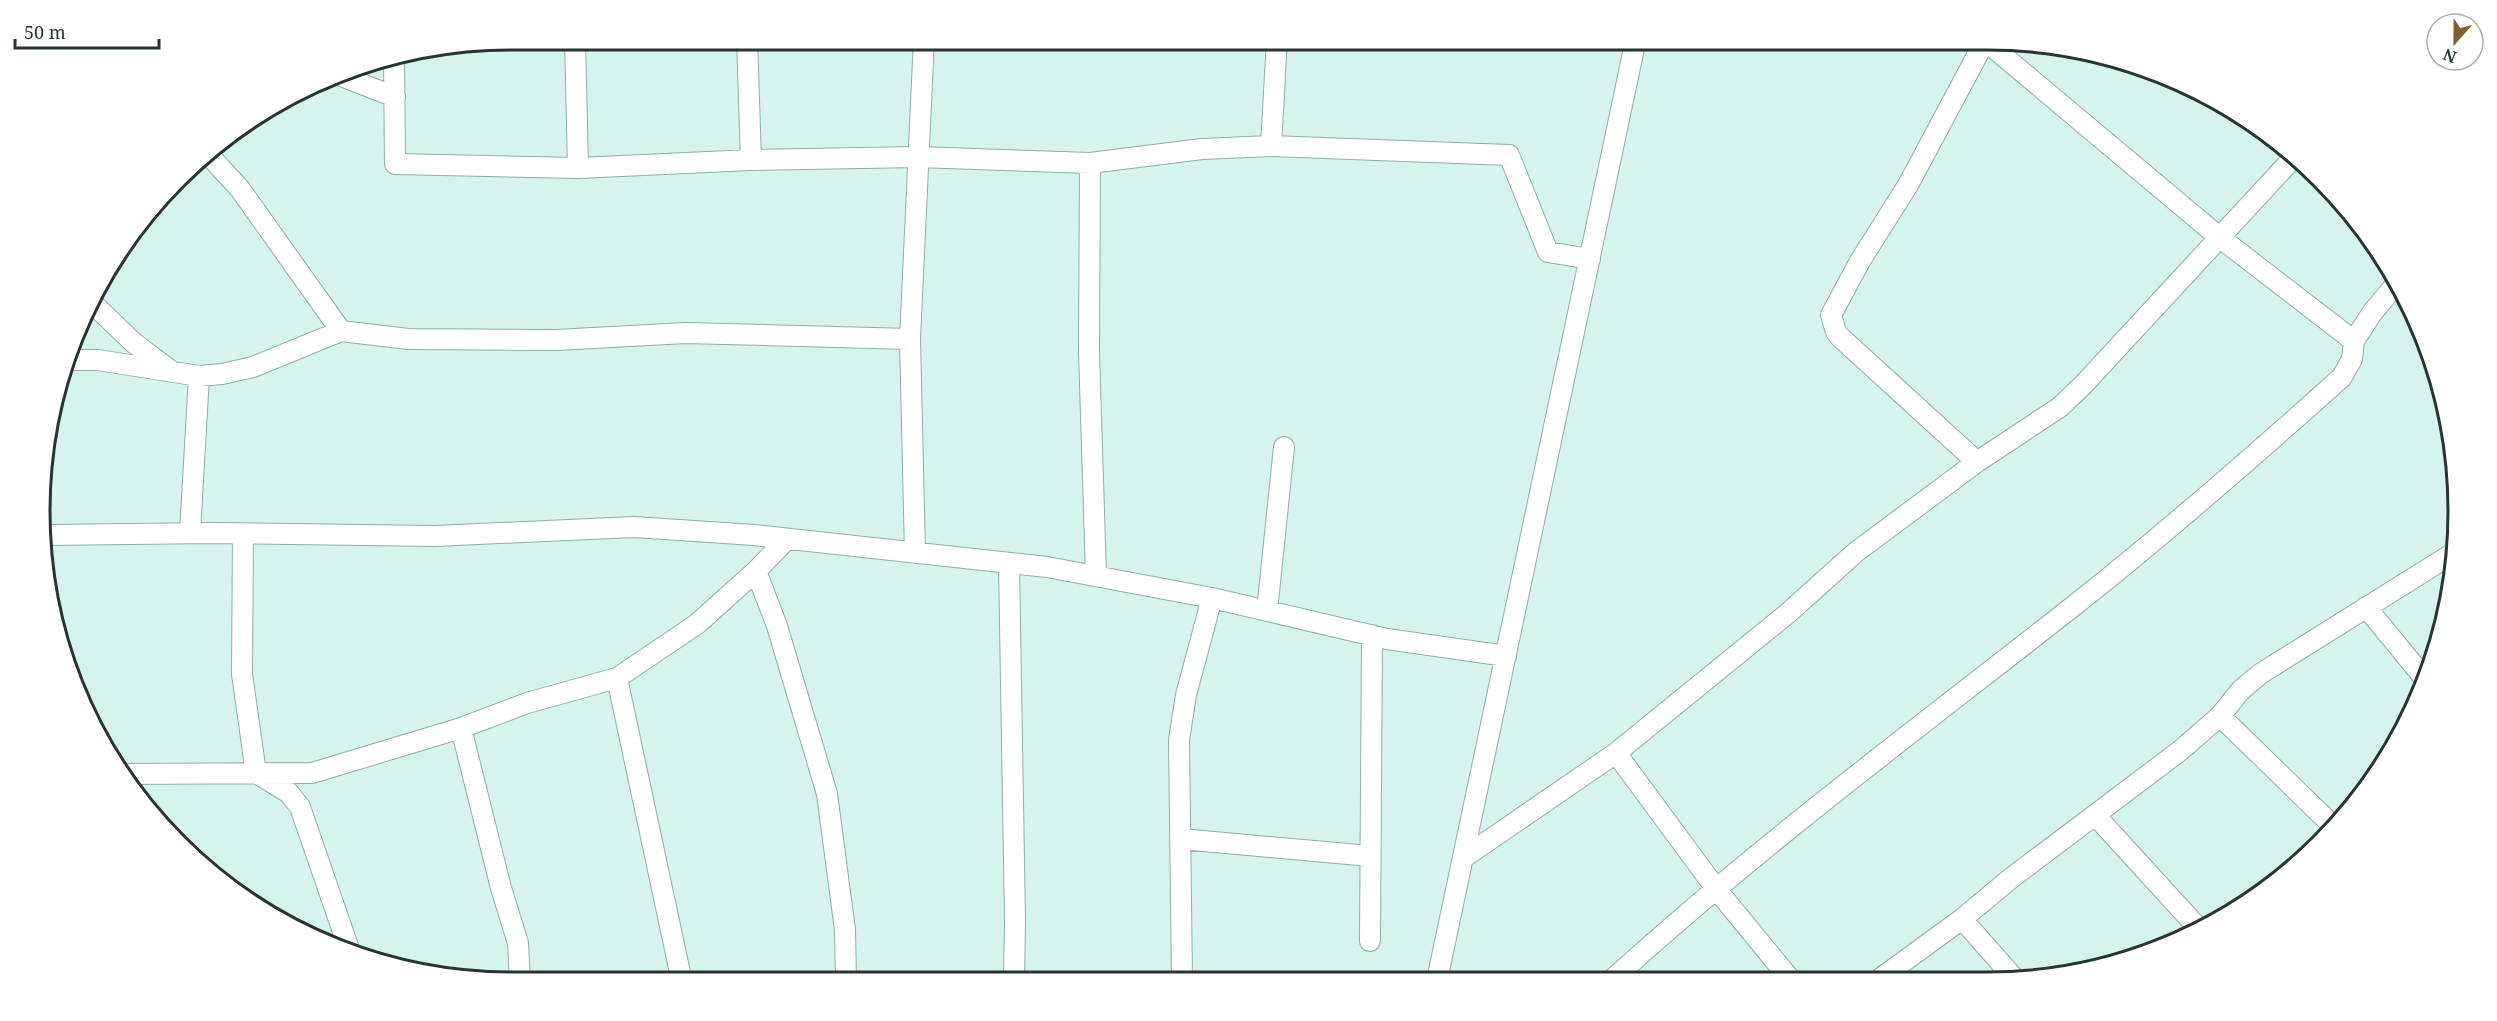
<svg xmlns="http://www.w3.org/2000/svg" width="2497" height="1021" font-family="'Noto Serif',serif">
<rect width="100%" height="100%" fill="#d6f4ed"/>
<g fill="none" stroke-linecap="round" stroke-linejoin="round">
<g stroke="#91ada7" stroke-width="22">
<path id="street" d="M575 39 578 168
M747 39 751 160
M1983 39 2219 237 2354 341
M394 58 395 164 578 168 751 160 918 157 1090 163 1202 149 1271 146 1509 155 1548 252 1590 259
M336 74 395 97
M1271 146 1277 39
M206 152 240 189 341 331
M1090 163 1089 352 1096 575
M90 301 134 343 171 371
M64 360H98L199 376 222 374 253 367 341 331 408 339 556 340 686 333 910 339
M1977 462 1840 337 1836 332 1831 315 1860 261 1908 185 1986 39
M190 533 199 376
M243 534 242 674 256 773 289 793 300 807 350 952
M46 535 214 533 435 536 634 527 754 535 1047 567 1212 598 1387 639 1506 656
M915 553 910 339 924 39
M1009 563 1015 921 1014 981
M756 571 777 626 827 794 845 930 846 981
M2366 607 2425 679
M1267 611 1284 447
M617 678 682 982
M2220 716 2332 825
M461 728 501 888 518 943 520 982
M1616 753 1717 890 1790 979
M120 774 312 773 461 728 527 703 617 678 697 624 756 571 787 539
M2095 815 2200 930
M1181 839 1370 856
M1463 858 1616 753 1787 614 1856 552 1977 462 2060 407 2083 385 2296 155
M1962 919 2014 978
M1370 941 1372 635
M1881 978 1962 919 2010 879 2181 750 2220 716 2241 690 2260 674 2455 552
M1613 979C1758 847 1917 729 2071 608 2165 534 2254 456 2342 377L2352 359 2354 341 2372 313 2397 283
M1182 980 1179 740 1186 695 1212 598
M1437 980 1636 39"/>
</g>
<use href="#street" stroke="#fff" stroke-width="20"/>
</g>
<path d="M0 0H2497V1021H0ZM511 50H1987A461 461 0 0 1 2448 511V511A461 461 0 0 1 1987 972H511A461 461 0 0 1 50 511V511A461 461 0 0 1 511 50Z" fill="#fff" fill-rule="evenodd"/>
<path fill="none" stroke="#283431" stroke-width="3" d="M511 50H1987A461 461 0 0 1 2448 511V511A461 461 0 0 1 1987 972H511A461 461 0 0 1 50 511V511A461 461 0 0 1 511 50Z"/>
<g transform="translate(2455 42) rotate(201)"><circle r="28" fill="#ffffff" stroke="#a9aead" stroke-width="1.5"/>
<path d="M0-4.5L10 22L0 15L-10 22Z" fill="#7d6033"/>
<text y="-9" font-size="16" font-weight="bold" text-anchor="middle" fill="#283431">N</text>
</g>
<path d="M15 39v9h144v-9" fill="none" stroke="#283431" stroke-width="3"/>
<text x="24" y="39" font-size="18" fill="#283431" stroke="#ffffff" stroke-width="4.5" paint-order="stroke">50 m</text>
</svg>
